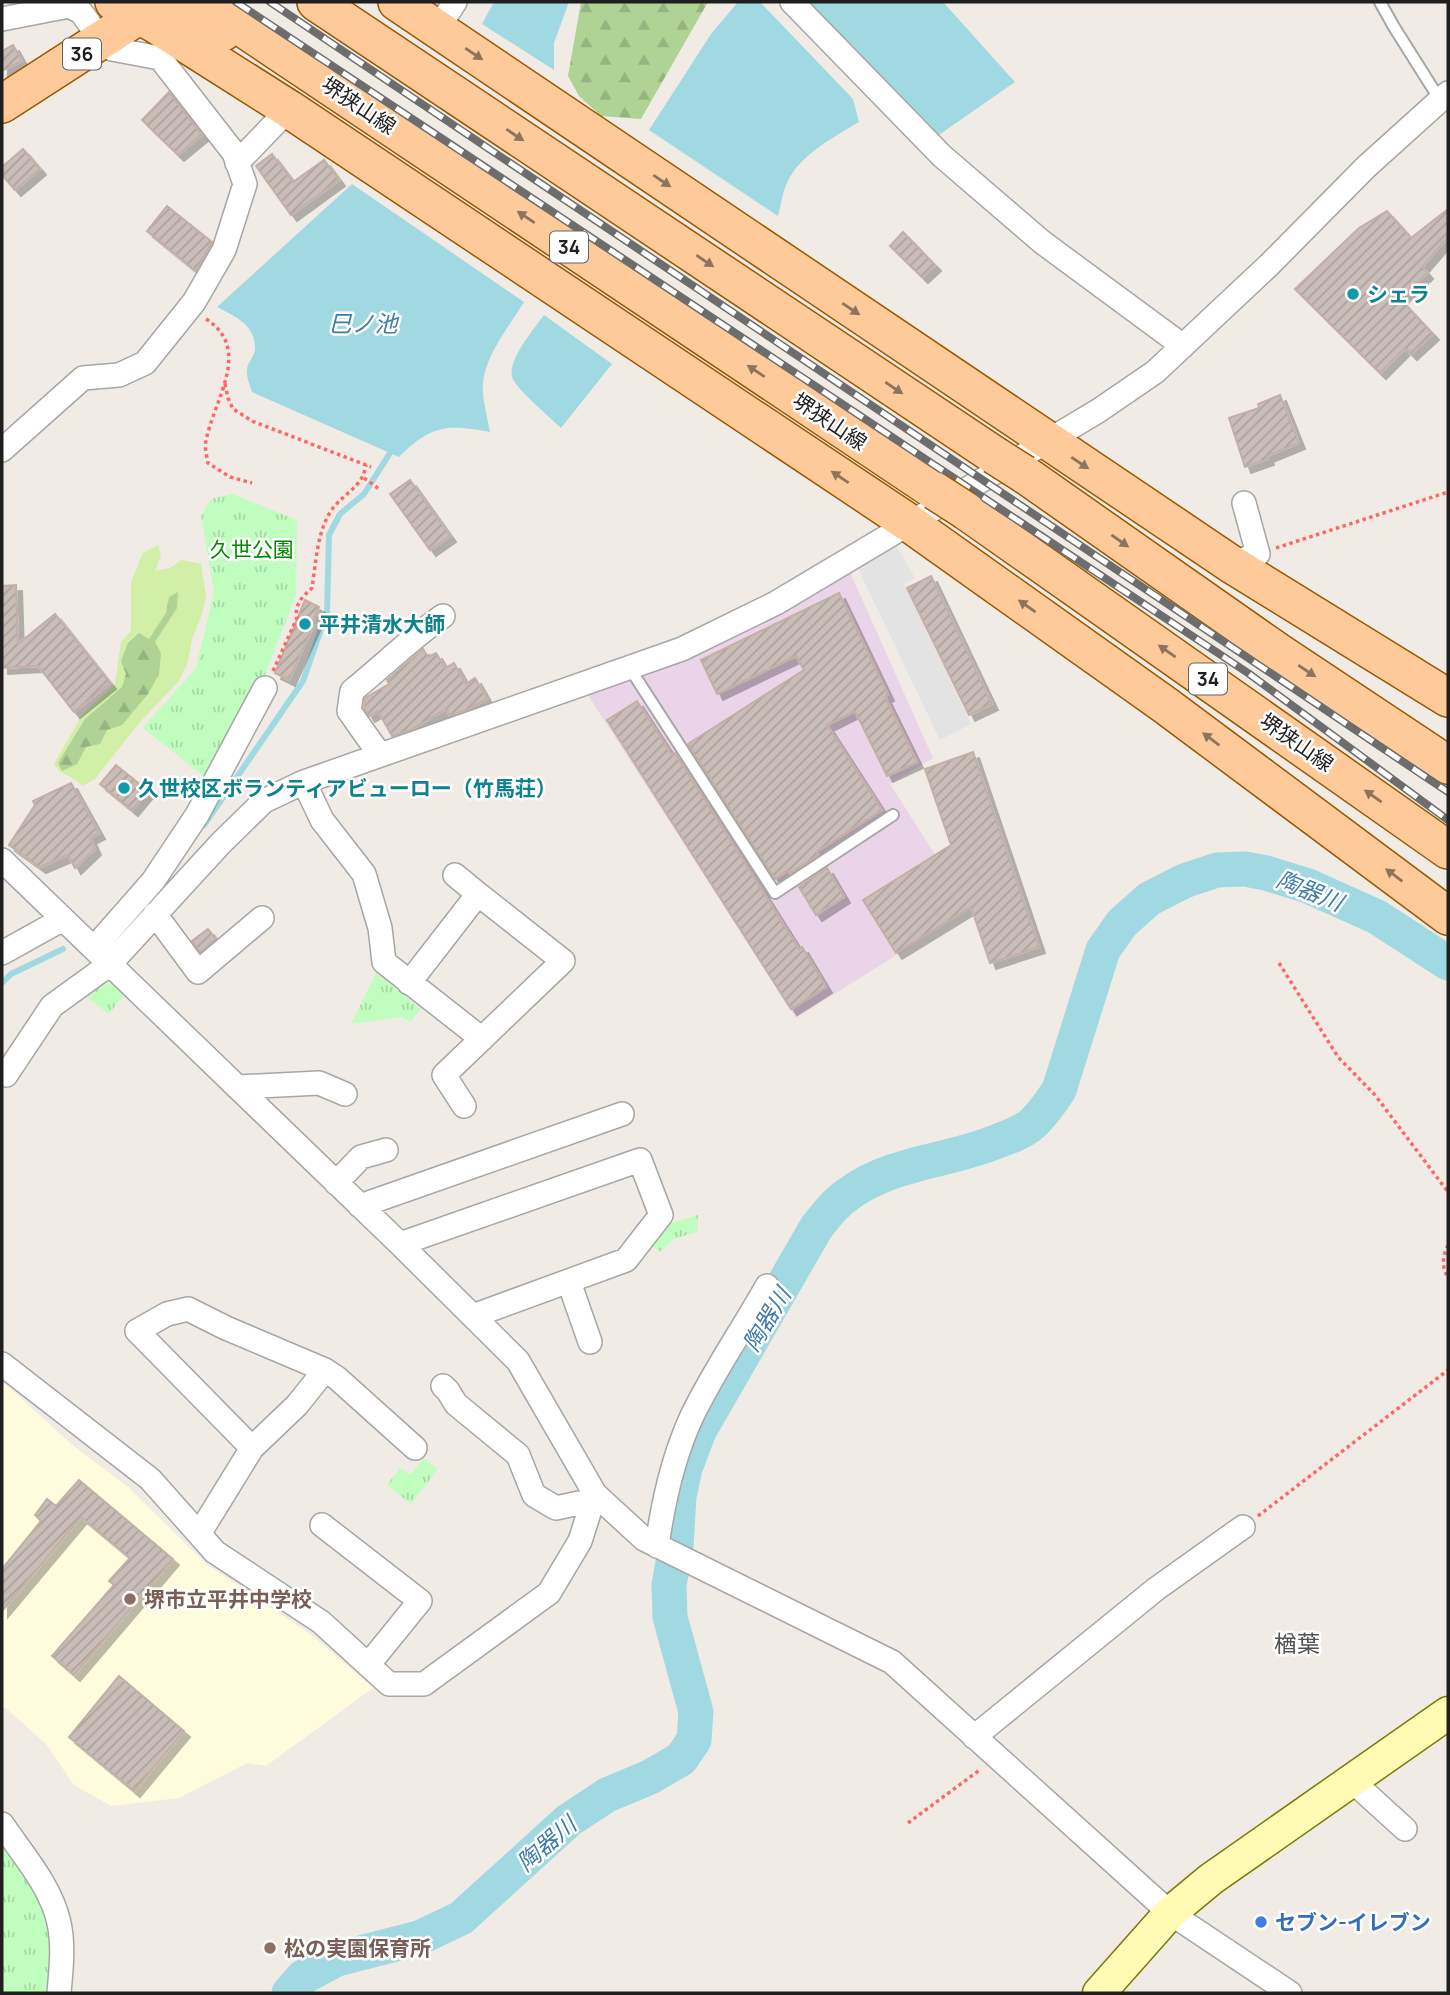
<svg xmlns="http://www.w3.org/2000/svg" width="1450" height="1995" font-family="Manrope,'Noto Sans JP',sans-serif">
<defs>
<pattern id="forest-firs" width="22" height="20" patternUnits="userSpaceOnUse" patternTransform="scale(1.75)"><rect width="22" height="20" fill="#aed395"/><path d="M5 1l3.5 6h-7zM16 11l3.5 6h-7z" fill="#95b580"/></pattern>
<pattern id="park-tufts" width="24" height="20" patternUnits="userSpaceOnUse" patternTransform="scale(1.75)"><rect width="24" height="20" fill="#bffebe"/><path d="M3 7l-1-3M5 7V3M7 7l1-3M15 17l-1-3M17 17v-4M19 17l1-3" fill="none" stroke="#a4d9a3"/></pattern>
<pattern id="building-hatch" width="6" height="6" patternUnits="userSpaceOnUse" patternTransform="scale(1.75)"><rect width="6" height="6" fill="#c9bdb7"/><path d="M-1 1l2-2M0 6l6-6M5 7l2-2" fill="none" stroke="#aca29d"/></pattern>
<filter id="shadow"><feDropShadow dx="6" dy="6" stdDeviation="0" flood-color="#0004"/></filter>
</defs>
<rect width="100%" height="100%" fill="#f0ebe4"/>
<path fill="#ead5e8" d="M849 570 933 758 890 784 970 909 796 1018 586 692Z"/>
<path fill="#fffcde" d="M2 1381 71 1444 128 1487 205 1563 313 1636 373 1688 266 1766 247 1763 179 1798 111 1806 74 1785 46 1744 7 1709 2 1707Z"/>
<path fill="#d1efa6" d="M158 545 161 555 155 571 170 568 182 560 201 564 206 597 202 614 192 639 187 665 178 682 138 724 95 779 82 786C74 775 62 777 54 764L82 715 115 684 121 642 131 631V582L143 553Z"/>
<path fill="url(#forest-firs)" d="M581 2H708L641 119 601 116 579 96 568 76Z
M178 592 177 608 155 642 161 653 159 674 148 694 122 725 107 730 100 744 86 747 77 764 62 771 58 763 85 719 122 687 126 674 121 661 128 643 139 633 149 639 166 613 169 597Z"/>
<path fill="url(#park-tufts)" d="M232 494 297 520 296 595 259 690 210 781 143 728 196 668 214 592 201 516 211 499Z
M376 973 421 1009 410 1022 403 1017 351 1024Z
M102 983 114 984 123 989V996L109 1014 84 995Z
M698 1215 697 1232 673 1239 661 1252 651 1245 668 1224Z
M423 1458 438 1469 411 1504 387 1485 400 1468 411 1475Z
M2 1841C17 1863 38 1886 46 1911 53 1937 50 1967 46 1993H2Z"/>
<path fill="#e3e3e3" d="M894 542 915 578 904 584 971 724 940 740 856 564Z"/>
<path fill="#a1d9e2" d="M494 2H569L554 43V70L482 24Z
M738 2H760L853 99 859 122C834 137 799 155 787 183 782 193 781 205 778 216L649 130 711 34Z
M806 2H943L1015 82 936 137Z
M352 184 524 302C510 325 490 349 484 376 480 394 487 414 490 432 447 424 431 425 399 457L252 392C250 386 246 376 247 370 247 363 254 357 255 350 256 325 236 317 217 307Z
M544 315 612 364 561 428C552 419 514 387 512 377 508 359 534 329 544 315Z"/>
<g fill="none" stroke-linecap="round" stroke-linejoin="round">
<path stroke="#a1d9e2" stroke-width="6" d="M204 825 303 681 327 612 329 535 340 514 364 494 390 453
M2 983 11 974 63 949"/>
<path stroke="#a1d9e2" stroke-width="35" d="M289 1993 303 1977 337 1959 419 1938 461 1918 569 1820 607 1795 650 1777 681 1759 694 1740 696 1712 670 1617 669 1585 676 1546 679 1496 685 1468 699 1431 816 1228C826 1215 836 1202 850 1193 892 1162 951 1161 998 1141 1009 1137 1023 1132 1032 1124 1043 1114 1051 1102 1059 1090L1103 950 1122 923 1149 899 1184 881 1217 870 1245 869 1266 873 1308 886 1377 917 1448 963"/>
</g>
<path fill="url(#building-hatch)" stroke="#c3afa5" stroke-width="2" filter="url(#shadow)" d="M13 45 22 61 2 71V51Z
M169 92 202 135 178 155 142 120Z
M23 149 40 169 15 190 2 175V167Z
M272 154 293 182 324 160 339 180 291 215 256 166Z
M167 206 212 242 196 271 147 231Z
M1448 209V237L1422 267 1427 273 1400 299 1433 334 1411 354 1405 348 1380 373 1295 289 1359 228 1387 211 1411 238Z
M903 232 935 265 922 277 890 246Z
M1280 395 1299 443 1267 456 1268 459 1245 467 1229 418 1259 408 1258 404Z
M410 480 450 536 430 550 390 494Z
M931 576 992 704 969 715 907 588Z
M16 585 18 644 55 614 110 683 74 712 38 666 2 668V586Z
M839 593 888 695 885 697 917 762 887 776 855 711 827 725 882 810 816 852 818 855 790 873 788 870 775 879 688 744 804 670 796 656 717 694 701 660Z
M305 600 319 607 312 624 314 625 289 680 275 673Z
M423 649 428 657 436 653 445 668 454 663 466 684 475 678 487 699 468 709 450 716 446 709 410 730 392 736 378 711 369 716 364 708 365 698 389 684 387 680Z
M637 701 672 755 675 753 799 949 802 947 826 987 791 1009 607 720Z
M973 752 1039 947 990 963 971 907 896 953 863 900 951 845 925 769Z
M116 765 148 791 132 810 100 784Z
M71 783 99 833 90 838 95 849 75 868 68 855 40 867 9 845 35 805 33 801Z
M827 868 844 897 816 915 799 887Z
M208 929 216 939 200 952 192 941Z
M79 1480 173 1559 74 1675 52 1656 114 1585 109 1581 130 1558 81 1517 2 1611V1569L41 1521 35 1515 47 1499 56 1506Z
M119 1676 184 1731 134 1791 69 1737Z"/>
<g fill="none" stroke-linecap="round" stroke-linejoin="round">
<g stroke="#a6a6a6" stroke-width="14">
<path id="lane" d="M1380 2 1394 27 1440 100
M629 667 775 893 893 815"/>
</g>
<g stroke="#a6a6a6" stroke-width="26">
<path id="street" d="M792 2 942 156 1042 242 1183 346
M2 19 69 6 81 12 102 41 112 49 160 58 234 153 245 184 224 250 194 302 145 363 119 375 83 378 2 450
M437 29 455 2
M237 163 289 109
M1231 564 1258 554 1244 503
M380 755 349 711 352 691C383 666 411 638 443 616
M304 782 322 820 364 874 380 928 384 962 482 1039
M2 860 400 1244 518 1361 595 1494 644 1539 892 1662 1170 1913 1290 1993
M455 875 478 894
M155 914 198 972 262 918
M94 948 153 881 197 815 265 688
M2 953 63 919
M409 983 478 894 563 961 444 1075 464 1106
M2 1072 6 1075 52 1006 110 964 221 843 264 801 304 782 682 649 776 603 1098 411 1155 372 1269 265 1366 167 1448 93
M237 1087 319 1083 345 1094
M336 1183 361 1157 386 1150
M360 1206 622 1114
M400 1244 640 1160 661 1215 626 1260 473 1316
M569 1282 590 1342
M2 1364 150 1479 215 1552 321 1622 389 1684H424L549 1593 580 1541 595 1494
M443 1386 448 1391 456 1404 518 1455 534 1495 556 1508 579 1503 591 1508
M252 1448 137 1331 167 1314 188 1309 226 1328 325 1370 337 1378 415 1448
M322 1525 420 1601 368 1665
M199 1534 252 1448 297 1405 325 1370
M657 1546C663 1502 673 1457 692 1416 713 1372 743 1329 767 1286
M974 1737 1156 1589 1243 1527
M1350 1779 1405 1829
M2 1824C22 1854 51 1886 59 1923 64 1946 61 1970 59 1993"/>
</g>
<g stroke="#7a7b00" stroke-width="35">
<path id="secondary" d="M1099 1993 1170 1913 1211 1879 1448 1713"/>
</g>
<g stroke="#995800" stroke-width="40">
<path id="primary" d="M114 2 155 24 289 109 909 523 1165 705 1448 916
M169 2 223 32
M204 2 935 491
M316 2 994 455
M397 2 1231 564 1448 698
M2 104 157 4
M1024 474 1278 652 1448 765
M966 511 1448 850"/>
</g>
<path stroke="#ff6766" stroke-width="3.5" stroke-dasharray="3.5 3.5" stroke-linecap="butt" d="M206 319C253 349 214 399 206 441 204 447 207 456 208 463L230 477 252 483
M225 384 228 398 233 409 252 421 371 467
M364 478 379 489
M1276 548 1448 492
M273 671 297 618C294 605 302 597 312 588 316 563 317 529 333 508 346 492 363 486 366 465
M1279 963 1338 1057 1375 1095 1448 1192
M1448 1245C1443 1255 1441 1267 1448 1277
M1258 1516 1448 1370
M908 1823 981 1769"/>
<use href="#lane" stroke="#fff" stroke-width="10"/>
<use href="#street" stroke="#fff" stroke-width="23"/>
<use href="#secondary" stroke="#fffbb4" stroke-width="32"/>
<use href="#primary" stroke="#ffca9a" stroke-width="37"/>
<g stroke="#6d6d6d" stroke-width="8">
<path id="rail" d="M236 2 1248 673 1448 820
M270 2 1448 792"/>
</g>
<use href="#rail" stroke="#fff" stroke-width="5" stroke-dasharray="16" stroke-linecap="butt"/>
<g stroke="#995800" stroke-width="40" stroke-linecap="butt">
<path id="primary-bridge" d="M994 455 1024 474
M935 491 966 511"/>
</g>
<use href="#primary-bridge" stroke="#ffca9a" stroke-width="37"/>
</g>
<defs><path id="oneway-solid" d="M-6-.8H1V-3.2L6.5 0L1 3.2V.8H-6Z" transform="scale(1.75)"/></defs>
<g fill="#8f745c">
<use href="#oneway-solid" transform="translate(474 54) rotate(34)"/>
<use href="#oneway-solid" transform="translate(515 135) rotate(34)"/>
<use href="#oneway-solid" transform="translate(662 181) rotate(34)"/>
<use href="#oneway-solid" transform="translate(526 217) rotate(-146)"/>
<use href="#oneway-solid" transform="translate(705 261) rotate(34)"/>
<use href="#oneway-solid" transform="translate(851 309) rotate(34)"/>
<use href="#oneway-solid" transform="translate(756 371) rotate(-146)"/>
<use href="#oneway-solid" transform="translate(894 388) rotate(34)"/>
<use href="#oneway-solid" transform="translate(1080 463) rotate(34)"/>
<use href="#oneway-solid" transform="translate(840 477) rotate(-146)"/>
<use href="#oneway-solid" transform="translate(1120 541) rotate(35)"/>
<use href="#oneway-solid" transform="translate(1027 606) rotate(-145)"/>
<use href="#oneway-solid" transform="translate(1167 651) rotate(-145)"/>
<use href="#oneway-solid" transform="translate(1307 671) rotate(34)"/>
<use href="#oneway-solid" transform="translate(1211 739) rotate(-143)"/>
<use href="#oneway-solid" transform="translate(1373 796) rotate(-145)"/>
<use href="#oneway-solid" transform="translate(1394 875) rotate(-143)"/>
</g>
<g fill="#0f9aa8" stroke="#fff" stroke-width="2.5">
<circle cx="1353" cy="294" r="7"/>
<circle cx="305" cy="624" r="7"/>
<circle cx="124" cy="788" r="7"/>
</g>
<g fill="#8d6e63" stroke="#fff" stroke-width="2.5">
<circle cx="130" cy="1599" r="7"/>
<circle cx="270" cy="1948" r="7"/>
</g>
<circle fill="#3f7fe0" stroke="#fff" stroke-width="2.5" cx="1261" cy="1922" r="7"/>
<g text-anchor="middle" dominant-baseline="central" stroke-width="5" stroke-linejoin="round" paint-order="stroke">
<g fill="#fff" stroke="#626262" stroke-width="2">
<rect x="63" y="38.5" width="38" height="31" rx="5"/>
<rect x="550" y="231.5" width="38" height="31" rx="5"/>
<rect x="1189" y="663.5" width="38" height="31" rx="5"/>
</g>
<g font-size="19" font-weight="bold" fill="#1f1f1f">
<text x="82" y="54">36</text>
<text x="569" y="247">34</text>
<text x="1208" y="679">34</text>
</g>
<g font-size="21" fill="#1f1f1f" stroke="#fff">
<text transform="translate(359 105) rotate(34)">堺狭山線</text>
<text transform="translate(830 421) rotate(34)">堺狭山線</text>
<text transform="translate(1297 742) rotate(35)">堺狭山線</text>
</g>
<g font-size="21" font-weight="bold" fill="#0d838f" stroke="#fff" text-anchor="start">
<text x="1367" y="294">シェラ</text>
<text x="319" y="624">平井清水大師</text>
<text x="138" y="788">久世校区ボランティアビューロー（竹馬荘）</text>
</g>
<g font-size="21" fill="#048702" stroke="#fff">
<text x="252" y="549">久世公園</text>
</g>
<g font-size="21" font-weight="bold" fill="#785e54" stroke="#fff" text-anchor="start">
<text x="144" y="1599">堺市立平井中学校</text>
<text x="284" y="1948">松の実園保育所</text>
</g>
<g font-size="21" font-weight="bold" fill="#366cbe" stroke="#fff" text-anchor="start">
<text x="1275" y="1922">セブン-イレブン</text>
</g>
<g font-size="23" font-style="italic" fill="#3e7ca6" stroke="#fff">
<text x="363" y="323">巳ノ池</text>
<text transform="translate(1310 890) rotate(22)">陶器川</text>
<text transform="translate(766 1319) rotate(-59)">陶器川</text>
<text transform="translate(546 1843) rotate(-41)">陶器川</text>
</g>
<g font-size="23" fill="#525252" stroke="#fff">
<text x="1297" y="1643">楢葉</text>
</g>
</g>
<rect width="1450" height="1995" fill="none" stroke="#1f1f1f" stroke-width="7"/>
</svg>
